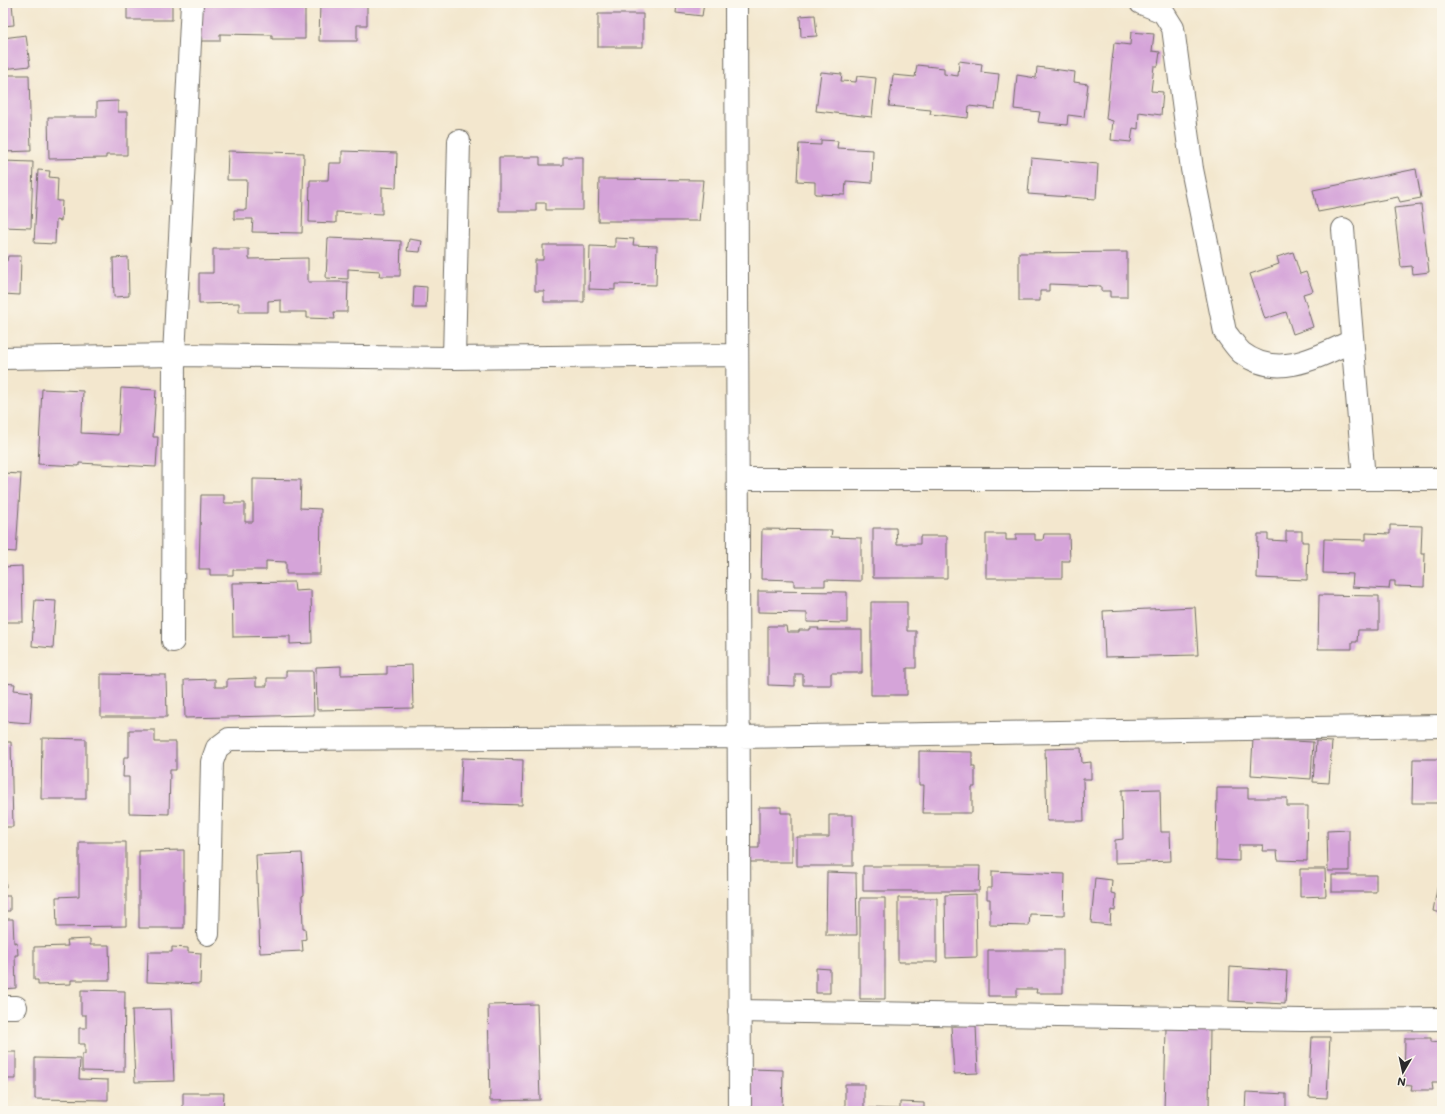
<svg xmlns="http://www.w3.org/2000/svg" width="1445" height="1114" font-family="Mali,sans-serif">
<rect width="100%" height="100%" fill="#fbf7ec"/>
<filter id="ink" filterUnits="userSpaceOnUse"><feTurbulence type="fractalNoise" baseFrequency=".025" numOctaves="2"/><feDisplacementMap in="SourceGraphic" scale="8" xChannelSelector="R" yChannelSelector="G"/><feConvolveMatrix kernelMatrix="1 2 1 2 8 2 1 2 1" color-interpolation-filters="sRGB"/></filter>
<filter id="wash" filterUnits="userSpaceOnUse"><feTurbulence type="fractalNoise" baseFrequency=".012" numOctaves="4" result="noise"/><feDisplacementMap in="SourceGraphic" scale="16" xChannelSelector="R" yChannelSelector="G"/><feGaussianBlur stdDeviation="0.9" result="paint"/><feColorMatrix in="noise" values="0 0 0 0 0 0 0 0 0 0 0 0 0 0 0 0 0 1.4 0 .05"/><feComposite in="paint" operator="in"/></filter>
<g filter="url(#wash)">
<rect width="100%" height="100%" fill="#f3e7ce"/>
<g id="blocks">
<path fill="#d5a4d9" d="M3 3H12L14 25 3 26Z
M127 3H172V20H127Z
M198 3H305V39H272V35L220 34V41H198Z
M320 3H367V25H357V41H319Z
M677 3H704L702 16 676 13Z
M598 14H643V47H598Z
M815 15 817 36 801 37 800 16Z
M1131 32 1154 34 1152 51 1160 52 1158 66H1154L1151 91 1163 92 1161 115 1139 112 1138 129 1133 128 1131 142 1111 140 1113 121 1106 119 1114 43 1130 45Z
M26 35 30 66 3 69V38Z
M959 61 982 64 981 72 999 74 995 109 969 106 968 118 930 114 931 110 889 106 893 75 915 77 917 65 944 68V74L958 76Z
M1037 67 1075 72 1074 82 1088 84 1084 117 1068 115 1067 125 1038 122 1040 112 1014 109 1017 75 1036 78Z
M821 72 842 74 841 81 856 82 857 76 876 78 872 117 816 111Z
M3 75H29L31 151 3 152Z
M118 101V112H127V155H106V158L49 159 48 117H97V102Z
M821 140 838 141 837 148 873 150 872 183 846 181 845 195 815 194V182L797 181 799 144 821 145Z
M228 151 304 153 302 233 252 232 253 219H234V210H246L247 180H227Z
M342 151 397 153 396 188 382 187V214L336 212V223L309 222 310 180H328L329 163H342Z
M499 157H540V165H563V157H583V210H546V203H536V211H499Z
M1031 158 1098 164 1096 199 1028 194Z
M3 161 33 162 31 228 3 227Z
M1416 169 1421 198 1400 202 1398 197 1318 212 1313 190Z
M38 170 50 171 49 177 58 178 57 201H62L61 221 56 220 55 244 34 243Z
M599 179 703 180 699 221H598Z
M1421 205 1429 272 1413 274 1412 266 1401 267 1394 208Z
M328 238 401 241 400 276H379L380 271 348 269V279L326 278Z
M615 238 634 239 633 245 657 246 656 285 615 284V290L589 289 590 246 615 247Z
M409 239 422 241 420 252 407 251Z
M543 245H584V302H544V291H535V260H543Z
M213 249H249V259L308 258V282H348L347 312H334L335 319 307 318V312H281V300L268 301V312H239V303L199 304V273H213Z
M1127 252V297H1110V291H1101V286L1049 284V291H1040V301H1019V253Z
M1293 252 1300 274 1306 272 1313 291 1303 294 1313 327 1293 334 1286 312 1265 319 1250 274 1279 264 1277 257Z
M8 256H21L20 295 3 294V261H7Z
M128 257 129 296 114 297 113 258Z
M414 286 427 287 426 308H413Z
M121 388 156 390 153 437H158L156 467 79 463V466L38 464 42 389 83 391 81 433 118 435Z
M3 473 21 474 16 552 3 551Z
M253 479 301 480 300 508 321 509 320 574H286V562L266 561V570H233V575H210V569H199L201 495H224V503H245V522H253Z
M1390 525 1422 526 1421 554H1425L1424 587 1395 586V581H1390L1389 589 1352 587 1353 574 1323 573 1324 539 1366 540V533L1390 534Z
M873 528H896L897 544H920V536H947V578H873Z
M762 529 832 530 831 537 861 538V581L825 580V586H794V580L761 579Z
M1286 531H1302V542H1308L1307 580 1257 578 1258 534H1268V540L1286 541Z
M986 534H1006V540H1016V534H1035V540H1043L1044 534H1069L1070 561H1062V578H986Z
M22 566 23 622H3V567Z
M294 582 295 591 311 590 312 643 290 644V636L233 637 232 583Z
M758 591 847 592V623L807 622V613L758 612Z
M1319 595 1379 596V630H1358L1357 642H1352V649H1318Z
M35 600 56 601 53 648 32 646Z
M871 602H907V631H916V668H907V695H871Z
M1195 607 1198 655 1105 657 1103 611Z
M768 626H786L787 632H799V630H810V628H819L818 630H862V673H831V685H803V674H795V686L768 685Z
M412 665 413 708 317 710 316 667 341 666V675L387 674V666Z
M286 671H313L314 715 185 718 184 680 215 679V687H227V679L256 678V686H267V678H286Z
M101 674 166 675 167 717H101Z
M3 683 15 684 14 690 32 692 30 723 3 721Z
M129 730H155V742H176V770H170L169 814 129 813V777H123L124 757H129Z
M42 738 86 739V799H41Z
M1253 739 1313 742 1311 779 1251 775Z
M1316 741 1332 742 1329 783 1313 782Z
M3 742H11L13 827H3Z
M1081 748 1082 763 1091 762V779H1083L1084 821H1047L1045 749Z
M919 751 972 752V766H975V787H972V813H923L924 785H919Z
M462 758 523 760 522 805 460 803Z
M1413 759H1442V803H1412Z
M1217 788H1248V798H1287V806H1308L1307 861 1278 860 1277 851H1262L1263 845H1239V861L1216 860Z
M1160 789 1161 832H1170L1171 861 1115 863V840L1123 839 1122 790Z
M759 807H781V813H792V862H748V848H759Z
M829 815H853V866H797V837H829Z
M1349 830V871H1328L1327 831Z
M3 842 6 887H3Z
M79 842H126V926L57 927 56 897 79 896Z
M184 850V928H139V851Z
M302 853 304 895 302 896 303 928H305L306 939 302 940 303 951 260 953 256 855Z
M863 866H980L979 891H863Z
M1300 869H1325L1326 896 1300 897Z
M992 871 1065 874 1064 915 1030 914 1029 926 990 925V899H987V888H992Z
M827 872 856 873 857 935H826Z
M1440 873 1442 874V913L1433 911Z
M1332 875H1376V892H1332Z
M1095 878 1112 880 1111 893 1116 894 1115 911 1111 910 1110 925 1091 923Z
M976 894 977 957 946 958 945 895Z
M3 896H10V911H3Z
M860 898H885V999H860Z
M898 898H937V962H898Z
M3 919H13L14 943 17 942 18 955H15L16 988 3 989Z
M90 939V945H109L110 980H71V984L38 985V980H34V947L68 946 67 940Z
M172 947 188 948V952L201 953 200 984 147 982 148 952H172Z
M988 950H1063V993H1036L1037 989H1017V996H988Z
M1230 967 1287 971 1285 1004 1229 1001Z
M816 968 830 969V993H816Z
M81 990 125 991 124 1072 82 1071V1054H85V1044H79V1028H86V1015H81Z
M537 1004 540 1100 490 1101 488 1005Z
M171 1009 174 1081 135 1082 132 1010Z
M976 1025 978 1073 954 1074 951 1026Z
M1166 1028H1210L1209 1111H1164Z
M1312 1037H1330L1327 1098 1309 1097Z
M1405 1038H1431V1042L1442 1043V1083H1432L1433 1090H1411L1412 1086 1404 1085Z
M3 1045H6V1052H16V1079H7L6 1094H3Z
M35 1058 80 1059 79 1079 108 1080V1100L35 1099Z
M751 1069 783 1070 782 1111H749Z
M845 1084H864V1111H845Z
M1246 1092 1286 1094V1111H1245Z
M183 1093H224L223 1109H183Z
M900 1102 924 1103V1111H869V1108L900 1109Z"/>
</g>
</g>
<g filter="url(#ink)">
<use href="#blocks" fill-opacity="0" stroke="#716d64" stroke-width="1"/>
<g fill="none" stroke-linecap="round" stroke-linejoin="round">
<g stroke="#716d64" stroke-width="24">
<path id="minor" d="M736 3 740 1111
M1141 3 1163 12 1173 28 1192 169 1225 332C1230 338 1236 348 1242 353 1278 380 1318 357 1352 341
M1343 229 1364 479
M3 358 174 355 454 358 737 355
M454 358 459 141
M738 479H1442
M173 641 174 355 192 3
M208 934 212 762 217 748 229 739 739 737 1442 726
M3 1007H16
M739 1011 1302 1020 1442 1019"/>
</g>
<use href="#minor" stroke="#fff" stroke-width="22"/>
</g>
</g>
<rect width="1445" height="1114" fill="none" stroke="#fbf7ec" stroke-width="16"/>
<g transform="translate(1403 1072) rotate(189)" stroke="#fbf7ec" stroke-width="3" paint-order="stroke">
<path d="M0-3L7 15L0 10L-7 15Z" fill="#2b2b2b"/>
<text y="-6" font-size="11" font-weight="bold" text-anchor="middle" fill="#2b2b2b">N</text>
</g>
</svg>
